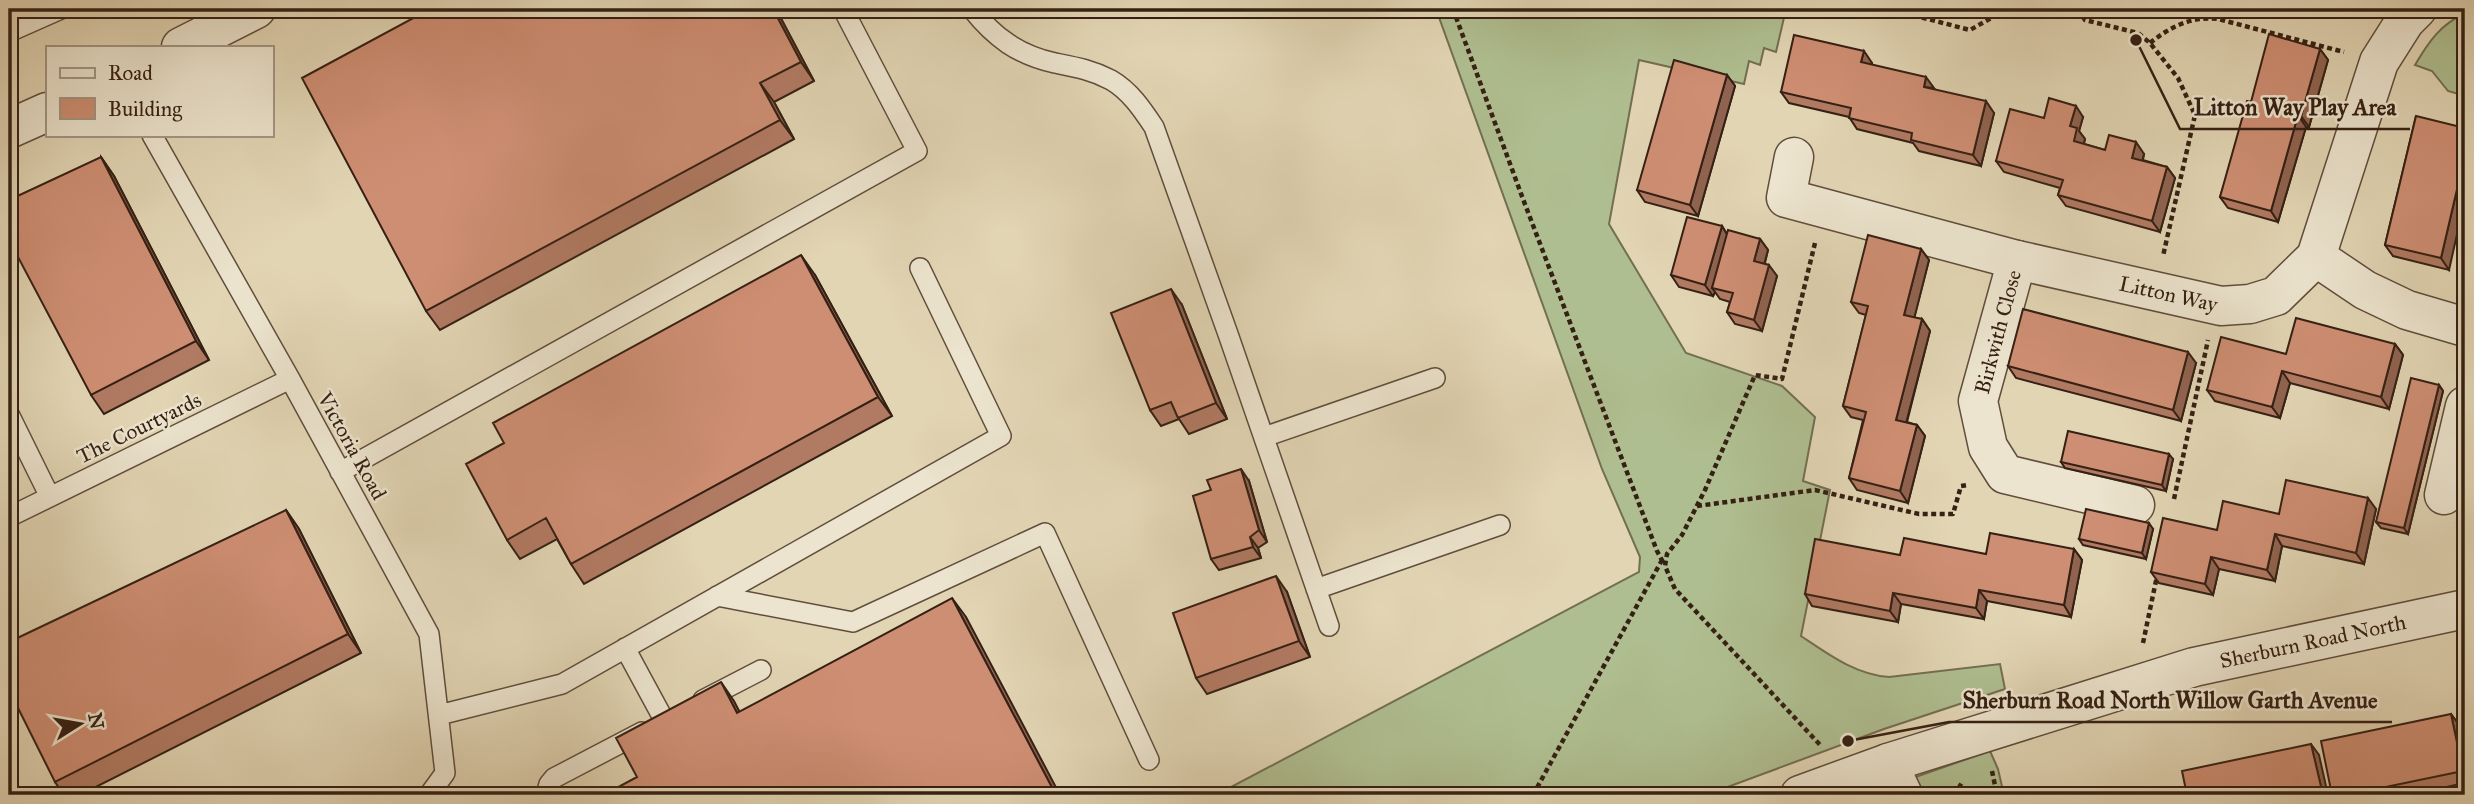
<svg xmlns="http://www.w3.org/2000/svg" width="2474" height="804" font-family="'IM FELL Great Primer',serif">
<rect width="100%" height="100%" fill="#e2d5b4"/>
<filter id="stains"><feTurbulence type="fractalNoise" baseFrequency=".00286" numOctaves="4"/><feColorMatrix values="0 0 0 0 .2 0 0 0 0 .09 0 0 0 0 .02 0 0 0 .5 -.17"/></filter>
<radialGradient id="worn" r=".72"><stop offset=".6" stop-color="#630" stop-opacity="0"/><stop offset="1" stop-color="#630" stop-opacity=".3"/></radialGradient>
<path fill="#afbe90" stroke="#726f52" stroke-width="2" d="M1436 9H1786L1776 52 1764 48 1760 65 1749 61 1744 84 1639 60 1609 224 1686 353 1782 386 1815 417 1803 481 1830 490 1801 636C1828 654 1856 675 1889 677L2000 664 2005 689 1884 729 1706 795H1216L1639 572 1640 557 1602 469Z
M2465 14V82L2462 95 2448 91 2432 71 2415 65C2428 43 2441 23 2465 14Z
M1990 751 1998 769 2004 795H1864Z"/>
<g fill="none" stroke-linecap="round" stroke-linejoin="round">
<g stroke="#604d3c" stroke-width="22">
<path id="lane" d="M972 9C994 37 1018 55 1055 63 1075 67 1092 70 1111 80 1130 91 1142 109 1154 127L1228 334 1329 626
M9 32 61 9
M152 135 290 379 429 634 445 773 429 795
M9 414 50 497
M1264 437 1435 378
M340 472 917 151 843 9
M9 517 290 379
M1316 589 1500 525
M717 596 853 622 1045 533 1149 760
M625 648 664 720
M703 700 761 670
M439 715 562 684 1001 436 920 268
M546 795 549 784 554 778 642 732"/>
</g>
<g stroke="#604d3c" stroke-width="41">
<g id="street">
<path d="M181 47 256 9"/>
<path d="M9 129 47 112"/>
<path id="s1" d="M1794 157 1786 198 2017 260 2221 306 2250 304 2276 296 2316 257 2379 62 2405 21 2417 9"/>
<path d="M2316 257 2365 290 2407 310 2465 327"/>
<path d="M2017 260 1978 401 1988 447 2005 474 2135 505"/>
<path d="M2444 495 2465 406"/>
<path d="M1888 763 1903 795"/>
<path id="s2" d="M1800 795 1888 763 2194 667 2465 609"/>
</g>
</g>
<path stroke="#352014" stroke-width="4.5" stroke-dasharray="5 3.5" stroke-linecap="butt" d="M1453 9 1523 199 1657 551 1664 564
M1889 9 1970 30 2007 9
M2078 9 2085 20 2138 33 2150 43 2178 78 2195 115 2163 256
M2150 43C2170 27 2191 16 2218 19L2344 52
M1815 243 1782 379 1755 375 1705 490 1682 535 1667 554 1665 566 1675 589 1822 747
M2174 499 2208 340
M1697 506 1815 490 1919 514H1953L1961 486 1967 485
M2143 643 2157 576
M1992 771 1997 795
M1533 795 1662 560
M1954 795 1963 781"/>
<use href="#lane" stroke="#ece4ce" stroke-width="19"/>
<use href="#street" stroke="#ece4ce" stroke-width="38"/>
</g>
<path fill="#b17a63" stroke="#352014" stroke-width="2" d="M430 9H776L814 81 774 102 794 139 440 330 426 311Z
M2320 49 2328 60 2309 127H2306L2278 222 2228 208 2220 197 2251 102Z
M1872 63V65L1994 113 1981 166 1919 151 1913 143 1857 129 1849 117 1789 103 1781 92Z
M1727 75 1735 86 1698 216 1645 202 1637 190Z
M2416 116 2449 270 2393 256 2385 245Z
M2083 117 2079 131 2085 139 2084 144 2105 150 2144 154 2143 160 2167 167 2175 178 2160 232 2066 206 2058 195 2060 188 2004 172 1996 161 2044 118Z
M101 157 114 176 209 360 104 414 91 395Z
M1722 226 1727 234 1760 239 1768 250 1765 263 1777 276 1762 331 1735 324 1727 312 1730 302 1720 299 1715 292 1713 296 1679 287 1671 275Z
M1921 249 1929 260 1914 318 1922 319 1930 331 1907 422 1917 425 1925 436 1908 503 1857 490 1849 478 1863 420 1851 417 1843 406 1866 315 1859 313 1851 302Z
M815 275 892 416 584 584 571 564 557 539 520 559 507 540 504 443Z
M1182 305 1227 419 1189 434 1179 419 1161 426 1150 410Z
M2395 344 2403 355 2389 409 2290 383 2280 418 2215 401 2207 390 2286 354Z
M2196 363 2181 421 2016 378 2008 366Z
M2439 385 2443 391 2408 534 2381 528 2376 522Z
M2173 459 2166 491 2065 468 2061 462Z
M1249 481 1267 542 1258 548 1261 558 1219 570 1211 559Z
M2465 488V529L2461 528 2457 522Z
M2376 509 2364 564 2282 546 2275 581 2219 569 2213 595 2159 583 2151 572 2217 530 2279 514Z
M286 510 299 529 361 653 80 795H64L55 782Z
M2153 529 2146 559 2083 545 2079 539Z
M2074 549 2082 560 2071 617 1987 601 1984 619 1901 604 1898 622 1812 606 1805 594 1900 555 1986 554Z
M1287 592 1310 657 1207 694 1196 678Z
M2451 714 2459 725 2465 755V783L2409 795H2332Z"/>
<path fill="#906350" stroke="#352014" stroke-width="2" d="M773 9H776L814 81 801 62Z
M2320 49 2328 60 2309 127 2301 116Z
M1864 51 1872 63 1869 73 1861 62Z
M1727 75 1735 86 1698 216 1690 205Z
M1926 77 1934 88 1924 87Z
M760 83 774 102 794 139 780 120Z
M1986 101 1994 113 1981 166 1973 155Z
M2076 106 2083 117 2079 131 2085 139 2081 152 2074 141 2070 126Z
M2298 115 2306 127 2278 222 2271 211Z
M2136 142 2144 154 2140 169 2132 158Z
M2465 155V199L2449 270 2441 258Z
M101 157 114 176 209 360 196 341Z
M2167 167 2175 178 2160 232 2152 221Z
M1722 226 1729 238 1712 288 1715 292 1713 296 1705 285Z
M1760 239 1768 250 1762 272 1754 261Z
M1921 249 1929 260 1912 327 1904 315Z
M801 255 815 275 892 416 878 397Z
M1769 265 1777 276 1762 331 1754 320Z
M1171 289 1182 305 1227 419 1216 403Z
M1922 319 1930 331 1904 431 1896 420Z
M2395 344 2403 355 2389 409 2381 397Z
M2188 352 2196 363 2181 421 2173 410Z
M2282 371 2290 383 2280 418 2272 407Z
M2439 385 2443 391 2408 534 2404 528Z
M1917 425 1925 436 1908 503 1900 491Z
M2169 454 2173 459 2166 491 2162 485Z
M1241 469 1249 481 1267 542 1259 530Z
M2368 498 2376 509 2364 564 2356 553Z
M286 510 299 529 361 653 348 634Z
M2149 523 2153 529 2146 559 2142 553Z
M2275 534 2282 546 2275 581 2267 570Z
M1250 537 1258 548 1261 558 1253 547Z
M2074 549 2082 560 2071 617 2064 605Z
M2211 557 2219 569 2213 595 2205 584Z
M1276 576 1287 592 1310 657 1299 641Z
M1979 590 1987 601 1984 619 1976 608Z
M1893 593 1901 604 1898 622 1890 611Z
M952 598 966 617 1060 795H1056Z
M721 682 734 701 750 732 737 713Z
M2451 714 2459 725 2465 755V774L2463 771Z
M2311 744 2319 755 2328 795H2323Z"/>
<path fill="#ce8e73" stroke="#352014" stroke-width="2" d="M430 9H773L801 62 760 83 780 120 426 311 302 78Z
M2269 34 2320 49 2301 116 2298 115 2271 211 2220 197 2247 101 2251 102Z
M1794 35 1864 51 1861 62 1926 77 1924 87 1986 101 1973 155 1911 140 1912 133 1849 118 1851 108 1781 92Z
M1674 60 1727 75 1690 205 1637 190Z
M2049 98 2076 106 2070 126 2077 128 2074 141 2105 150 2109 135 2136 142 2132 158 2167 167 2152 221 2058 195 2063 180 1996 161 2010 109 2044 118Z
M2416 116 2465 128V155L2441 258 2385 245Z
M101 157 196 341 91 395 9 240V200Z
M1687 217 1722 226 1705 285 1671 275Z
M1728 230 1760 239 1754 261 1769 265 1754 320 1727 312 1733 293 1712 288Z
M1868 235 1921 249 1904 315 1922 319 1896 420 1917 425 1900 491 1849 478 1866 412 1843 406 1868 306 1851 302Z
M801 255 878 397 571 564 546 518 507 540 466 464 504 443 493 423Z
M1171 289 1216 403 1178 418 1171 402 1150 410 1111 313Z
M2023 309 2188 352 2173 410 2008 366Z
M2296 318 2395 344 2381 397 2282 371 2272 407 2207 390 2221 337 2286 354Z
M2411 378 2439 385 2404 528 2376 522Z
M2068 431 2169 454 2162 485 2061 462Z
M1241 469 1259 530 1250 537 1253 547 1211 559 1193 496 1211 490 1207 480Z
M2286 480 2368 498 2356 553 2275 534 2267 570 2211 557 2205 584 2151 572 2163 518 2217 530 2223 501 2279 514Z
M2465 488V524L2457 522Z
M2086 509 2149 523 2142 553 2079 539Z
M286 510 348 634 55 782 9 690V642Z
M1990 533 2074 549 2064 605 1979 590 1976 608 1893 593 1890 611 1805 594 1815 539 1900 555 1904 538 1986 554Z
M1276 576 1299 641 1196 678 1173 613Z
M952 598 1056 795H610L609 792 637 777 616 738 721 682 737 713Z
M2465 711V734L2460 712Z
M2451 714 2463 771 2347 795H2332L2321 741Z
M2311 744 2323 795H2187L2182 771Z"/>
<g text-anchor="middle" dominant-baseline="central" stroke-width="5" stroke-linejoin="round" paint-order="stroke">
<g font-size="21" fill="#352014" stroke="#ece4ce">
<text stroke="none"><textPath href="#s1" startOffset="436">Litton Way</textPath></text>
<text transform="translate(1998 332) rotate(-75)">Birkwith Close</text>
<text transform="translate(139 428) rotate(-26)">The Courtyards</text>
<text transform="translate(352 446) rotate(61)">Victoria Road</text>
<text stroke="none"><textPath href="#s2" startOffset="536">Sherburn Road North</textPath></text>
</g>
</g>
<path fill="none" stroke="#352014" stroke-width="2.5" d="M2136 40L2180 129H2410M1848 741L1949 722H2392"/>
<g fill="#352014" stroke="#ece4ce" stroke-width="2.5">
<circle cx="2136" cy="40" r="7"/>
<circle cx="1848" cy="741" r="7"/>
</g>
<g font-size="23" text-anchor="middle" font-weight="bold" fill="#352014" stroke="#ece4ce" stroke-width="5" stroke-linejoin="round" paint-order="stroke">
<text x="2295" y="115">Litton Way Play Area</text>
<text x="2170" y="708">Sherburn Road North Willow Garth Avenue</text>
</g>
<rect width="2474" height="804" fill="none" stroke="#e2d5b4" stroke-width="35"/>
<rect x="10" y="10" width="2453" height="783" fill="none" stroke="#352014" stroke-width="3.5"/>
<rect x="18" y="18" width="2439" height="769" fill="none" stroke="#352014" stroke-width="2"/>
<rect x="46" y="46" width="228" height="91" fill="#ece4ce" stroke="#a39684" stroke-width="2"/>
<rect x="60" y="68" width="35" height="10" fill="#ece4ce" stroke="#a39684" stroke-width="2"/>
<text x="108" y="80" font-size="21" fill="#352014">Road</text>
<rect x="60" y="98" width="35" height="21" fill="#ce8e73" stroke="#a39684" stroke-width="2"/>
<text x="108" y="116" font-size="21" fill="#352014">Building</text>
<g transform="translate(80 724) rotate(79)" stroke="#ece4ce" stroke-width="5" paint-order="stroke">
<path d="M0-5L12 26L0 18L-12 26Z" fill="#352014"/>
<text y="-10" font-size="19" font-weight="bold" text-anchor="middle" fill="#352014">N</text>
</g>
<rect width="100%" height="100%" filter="url(#stains)"/>
<rect width="100%" height="100%" fill="url(#worn)"/>
</svg>
